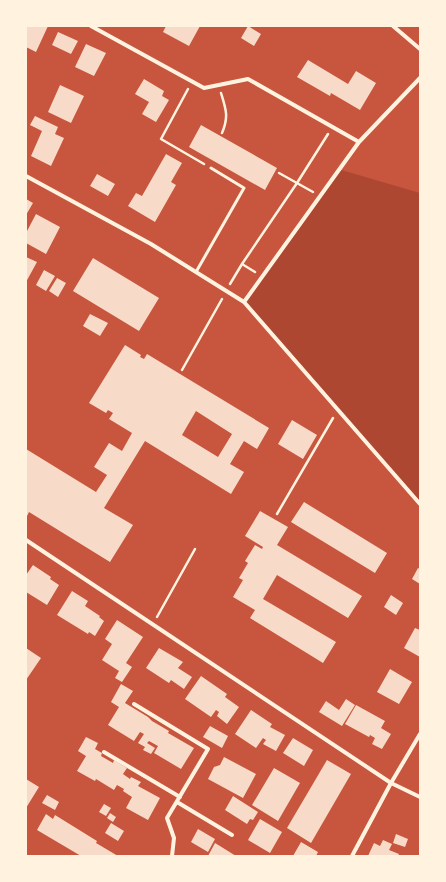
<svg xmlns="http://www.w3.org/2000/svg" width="446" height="882" font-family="'Open Sans',sans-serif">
<rect width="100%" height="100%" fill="#c8553d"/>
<path fill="#ae4732" d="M338 169 420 193V504L244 302Z"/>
<path fill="#f7dbc8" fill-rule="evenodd" d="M26 26H48L36 52 26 47Z
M166 26H200L189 46 163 32Z
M248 26 261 34 254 46 241 38Z
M58 32 78 41 71 54 52 45Z
M86 44 106 53 94 76 75 67Z
M308 60 348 84 356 71 376 83 360 110 331 93 330 96 297 77Z
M144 79 164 91 162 96 169 100 156 122 142 114 149 102 135 94Z
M60 85 84 96 71 123 48 112Z
M35 116 58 127 55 134 64 138 51 166 31 156 42 131 30 125Z
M201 125 277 168 265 190 189 147Z
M166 154 182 163 171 182 176 185 155 222 128 206 136 193 142 196Z
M97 174 115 184 108 196 90 186Z
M26 199 33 203 26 215Z
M36 214 60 227 46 254 26 243V233Z
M26 257 37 262 26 282Z
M93 258 159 298 139 331 73 291Z
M44 270 55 276 46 291 36 285Z
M57 278 66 283 58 297 49 291Z
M90 314 108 323 100 336 83 326Z
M125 345 141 355 140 357 144 359 147 354 269 428 257 449 244 441 230 464 244 472 231 494 145 441 104 508 133 525 110 562 29 512 27 516 26 515V449L96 492 107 475 94 467 109 443 122 451 132 433 109 419 113 413 108 410 106 413 89 403ZM196 411 232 434 218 457 182 435Z
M292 420 317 435 303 459 278 444Z
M304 502 387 553 375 573 291 522Z
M260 511 288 527 277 545 362 596 348 618 277 575 263 599 336 642 323 663 250 618 255 610 233 597 243 580 239 578 248 563 245 561 255 545 262 549 263 547 245 536Z
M33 565 51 577 50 579 59 585 47 605 26 592V575Z
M418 568 420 569V584L412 579Z
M72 591 88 601 85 606 100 616 99 617 104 621 95 636 89 632 88 634 57 615Z
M391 595 403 603 396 615 384 607Z
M117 620 143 637 126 663 132 667 122 682 115 678 119 671 102 660 112 644 105 639Z
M415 628 420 630V657L404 648Z
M26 648 41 658 26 680Z
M159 648 183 662 178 668 192 677 184 689 171 680 169 683 146 668Z
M390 669 412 682 399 704 377 692Z
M201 676 227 694 225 697 239 707 227 724 217 716 219 712 216 710 211 717 185 699Z
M121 684 133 691 125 703 148 717 152 721 169 731 168 733 194 748 181 769 154 753 158 746 149 741 147 743 155 748 151 754 143 750 145 747 138 743 144 734 140 732 134 741 108 725 119 707 111 702Z
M346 699 355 705 342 726 319 712 326 701 339 710Z
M356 705 385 721 381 728 391 734 382 749 372 744 375 738 370 735 369 737 345 724Z
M251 710 272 724 270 727 285 735 276 751 263 744 266 740 263 738 256 748 235 734Z
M210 726 228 736 222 748 203 737Z
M86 737 98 743 95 749 102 753 101 756 113 763 114 760 127 768 123 774 130 779 131 777 141 782 138 786 160 798 148 820 126 808 132 797 123 791 124 789 117 785 114 790 96 779 95 781 77 771 86 756 78 751Z
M293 738 313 750 304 766 283 753Z
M224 757 256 774 243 798 208 779 214 767 220 765Z
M327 760 351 774 311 843 287 828Z
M274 768 300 783 278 821 252 805Z
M26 779 39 787 26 808Z
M47 795 59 802 55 810 42 803Z
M233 796 258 812 253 820 250 819 247 824 225 810Z
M104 804 111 808 106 816 99 812Z
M110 813 116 817 113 822 107 818Z
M46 814 53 819 55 815 97 841 96 843 118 856H81L37 830Z
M260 819 282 832 270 853 248 840Z
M111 823 124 831 118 841 105 833Z
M198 829 215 839 208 852 191 842Z
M396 834 408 839 405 847 393 843Z
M383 840 392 844 389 850 399 854 398 856H368L374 843 380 846Z
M301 842 318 852 316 856H293Z
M215 843 228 851 236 856H208Z"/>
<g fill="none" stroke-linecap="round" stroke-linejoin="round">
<path stroke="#fff3e0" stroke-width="2.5" d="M188 89 161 139 204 164
M221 93C226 109 229 117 222 133
M279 173 313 192
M242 264 255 272
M230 284 242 264 297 183 328 134
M182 370 222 299
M277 514 333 418
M157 617 195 549"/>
<path stroke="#fff3e0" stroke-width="3" d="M196 272 244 188 211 168"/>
<path stroke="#fff3e0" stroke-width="4" d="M91 26 204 88 248 79 359 142
M393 26 420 49
M26 176 151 244 244 302 420 504
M244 302 359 142 420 78
M26 540 391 783 420 797
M134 704 208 749 167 818 174 838 172 856
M104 752 180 797
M177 802 232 835
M352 856 391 783 420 734"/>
</g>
<rect width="446" height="882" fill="none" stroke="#fff3e0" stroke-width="54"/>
</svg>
